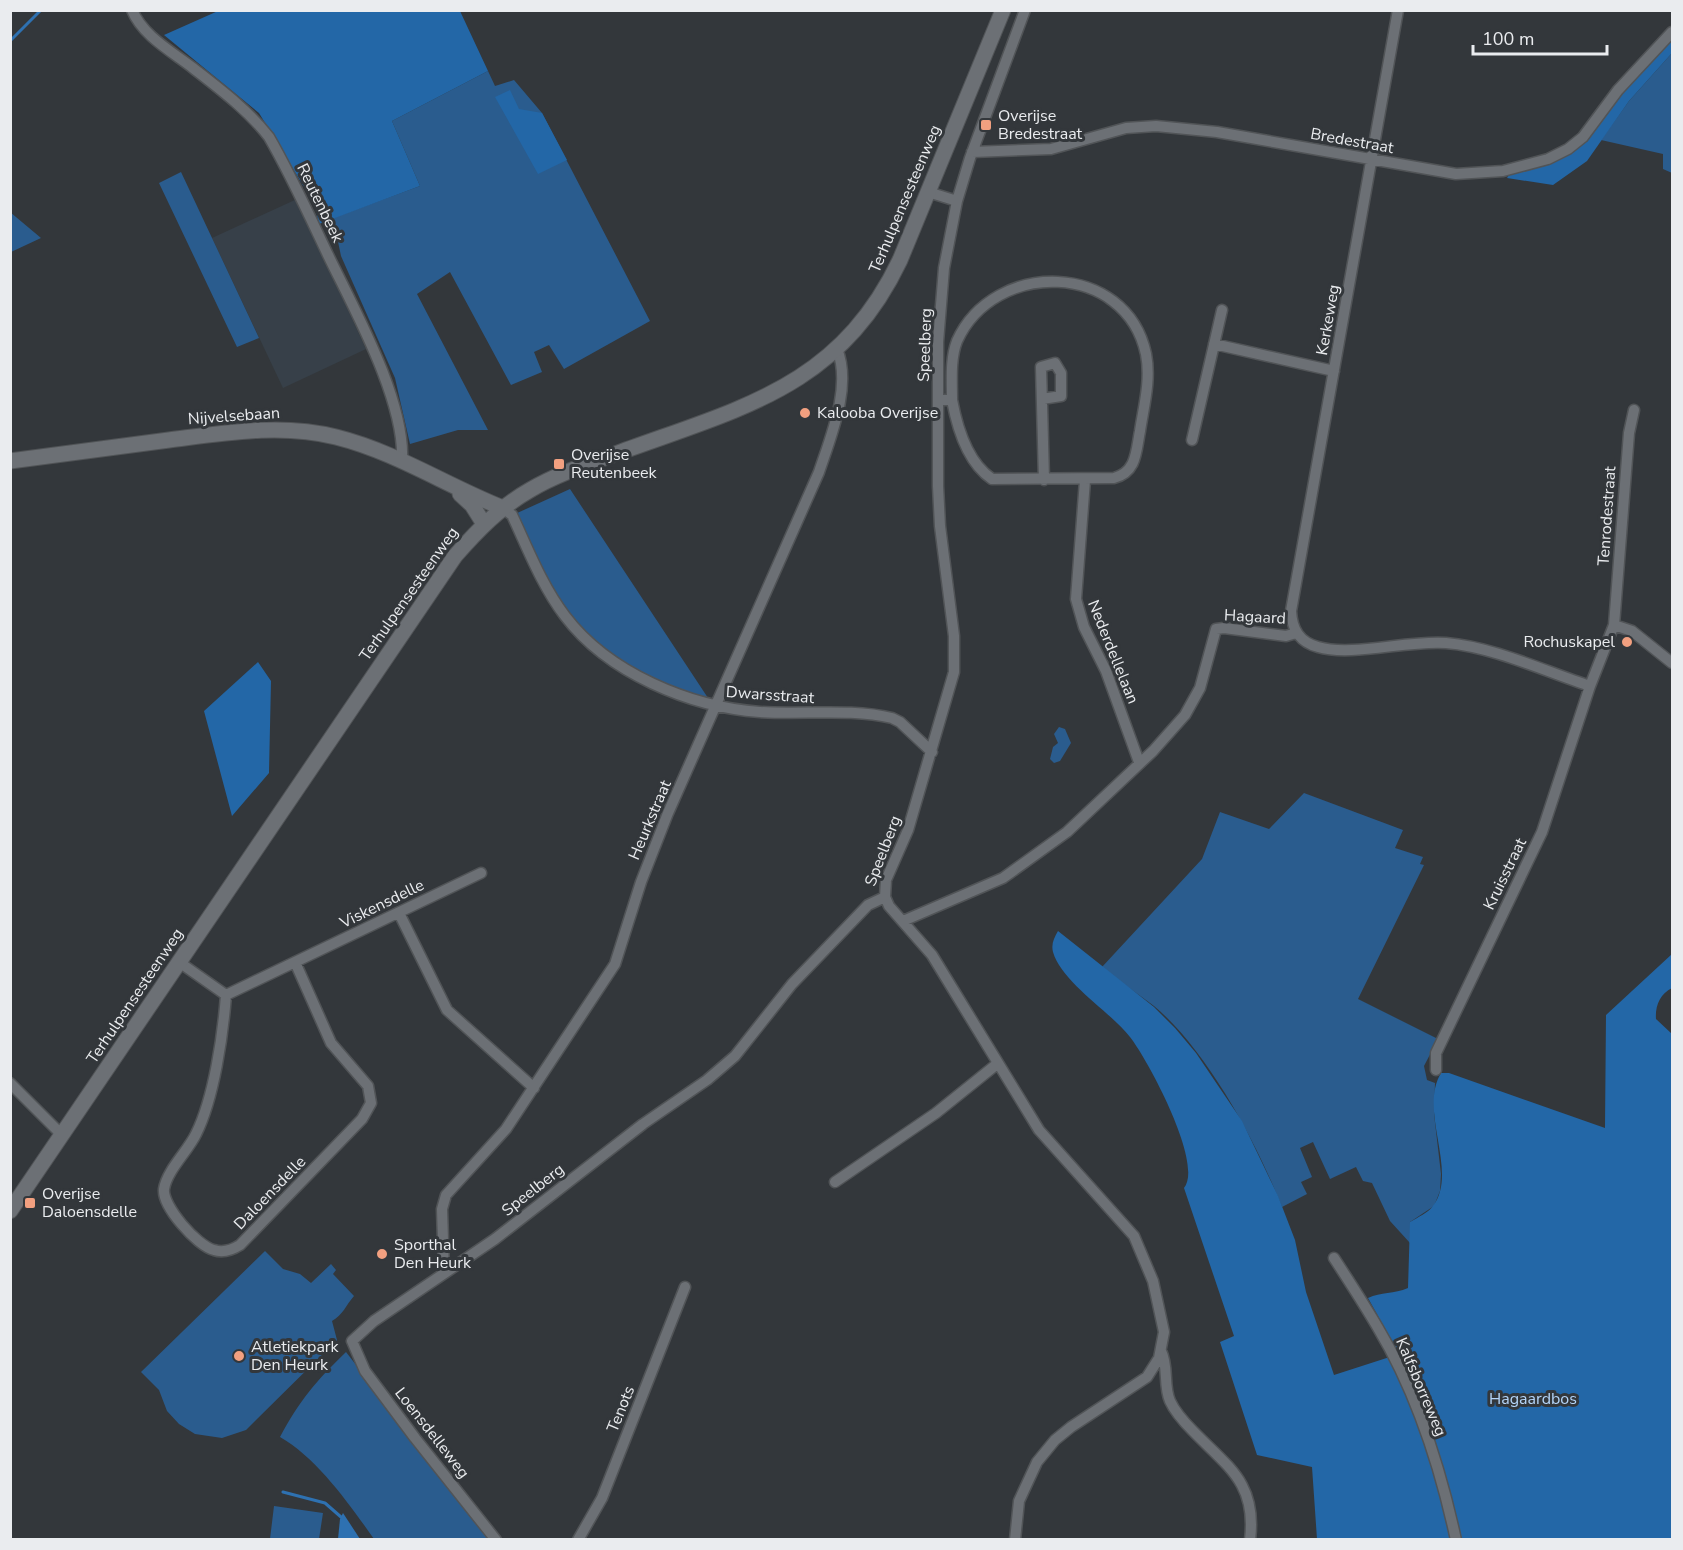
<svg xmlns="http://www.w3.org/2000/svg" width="1683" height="1550" font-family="'Nunito Sans',sans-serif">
<rect width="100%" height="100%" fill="#33373b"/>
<path fill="#374049" d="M297 199 366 349 283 388 212 238Z"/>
<path fill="#2a5c8e" d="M1672 53V173L1663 169V154L1601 140 1629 101Z
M488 71 495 86 514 80 542 113 650 321 564 369 549 345 534 352 542 372 511 385 450 272 417 294 488 430H458L410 444 395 378 341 256 333 218 420 186 392 121Z
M181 172 259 338 237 347 159 183Z
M10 212 41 238 11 252H10Z
M570 489 710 701 703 700C667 685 615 664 587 636 553 602 535 557 515 514Z
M1059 727 1065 729 1071 743 1060 761 1054 763 1050 759 1053 747 1058 743 1054 734Z
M1304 793 1403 830 1395 848 1423 857 1420 864 1424 865 1358 999 1438 1039 1424 1066 1427 1080 1435 1083 1434 1114 1441 1174 1440 1191 1434 1206 1410 1222V1243L1390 1221 1372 1183 1363 1181 1356 1167 1330 1179 1313 1142 1300 1148 1312 1177 1301 1182 1307 1194 1282 1207C1257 1143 1207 1050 1154 1006 1137 993 1119 981 1102 967L1202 859 1220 812 1269 829Z
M265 1251 283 1269 300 1274 311 1283 331 1264 336 1270 333 1274 354 1296C346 1305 343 1315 332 1321L337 1340 246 1430 222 1438 195 1434 179 1424 167 1411 159 1390 141 1372Z
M346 1352 491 1539H374C350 1505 317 1458 280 1437 299 1401 317 1380 346 1352Z
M274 1506 323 1513 319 1539H270Z"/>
<path fill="#2367a7" d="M218 11H460L488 71 392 121 420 186 319 224 315 205 259 113 164 35Z
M1672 36V53L1629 101 1587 161 1553 185 1507 178 1511 172 1571 152 1619 92Z
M510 90 519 109 542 113 567 160 538 174 495 97Z
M258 662 271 681 269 773 232 816 204 711Z
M1058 931 1154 1007 1175 1028 1196 1053 1242 1121 1278 1196 1295 1240 1306 1292 1334 1375 1399 1354 1368 1298C1381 1292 1394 1294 1408 1288L1410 1222C1418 1217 1428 1213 1433 1206 1459 1172 1418 1111 1441 1073H1449L1605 1128 1606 1015 1672 954V988C1660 994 1655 1006 1656 1019L1672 1034V1539H1317L1312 1467 1257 1455 1220 1342 1234 1336 1184 1188C1204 1164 1148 1060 1130 1037 1111 1012 1062 983 1053 952 1051 944 1054 938 1058 931Z"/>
<path fill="#2e71b1" d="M343 1513 360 1539H338L340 1519Z"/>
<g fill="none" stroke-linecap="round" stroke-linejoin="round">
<path stroke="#2e71b1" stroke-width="3" d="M10 41 41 10
M283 1492 325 1503 341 1517"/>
<g stroke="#515457" stroke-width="13">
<path id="minor" d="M132 10C143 36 171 51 193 68 220 89 248 110 269 137 291 175 309 215 328 255 354 309 405 400 402 460
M1398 10 1291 611C1292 629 1299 642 1318 647 1352 657 1407 640 1446 643 1494 647 1544 671 1590 686L1614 625 1629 433 1634 410
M972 152 1051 149 1126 128 1156 126 1217 132 1456 174 1503 171 1548 159 1568 149 1583 137 1618 90 1672 32
M928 192 957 201
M1214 344 1334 371
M1042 399 1061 396V373L1055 363 1041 367 1044 480
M938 400H952C957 427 968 463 992 479L1114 478C1137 472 1136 451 1140 431 1144 405 1151 380 1146 354 1126 261 994 259 957 341 950 359 952 381 952 400
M1192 440 1222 310
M1085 480 1076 599 1084 627 1106 671 1139 762
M503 508 512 515C528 549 542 586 565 616 608 673 690 707 760 712 803 715 850 708 892 718L900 722 932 752
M1614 625 1632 631 1672 663
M399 913 447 1010 534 1088
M903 921 1003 878 1067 832 1153 751 1185 715 1200 688 1216 629 1224 628 1286 636 1296 633
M179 962 226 995
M226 995C223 1035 214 1098 196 1134 188 1151 167 1170 164 1189 162 1206 197 1246 214 1250 223 1253 232 1250 240 1245L362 1119 371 1103 368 1086 331 1043 295 962
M226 995 481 873
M1436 1070V1053L1542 832 1590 686
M10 1083 62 1135
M835 1182 936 1113 997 1064
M1334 1258C1349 1281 1364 1304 1378 1328 1417 1393 1440 1466 1456 1540
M444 1272 442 1209 446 1195 506 1129 615 964 641 882 668 813 819 472C831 436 852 386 837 349
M1161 1351C1169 1367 1163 1385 1170 1401 1175 1412 1185 1423 1193 1431 1228 1467 1257 1483 1250 1540
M496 1540 415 1438 365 1371 352 1341 374 1321 495 1239 643 1124 707 1080 735 1056 792 984 868 905 885 897
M578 1540 602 1498 685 1287
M1015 1540 1019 1501 1037 1462 1055 1440 1071 1427 1147 1377 1159 1358 1164 1332 1153 1281 1134 1236 1039 1130 932 955 889 906 885 897 886 880 908 830 954 672V636L940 526 938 486V342L944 268 957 201 970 158 1025 10"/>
</g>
<g stroke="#515457" stroke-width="17">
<path id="secondary" d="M10 461C63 454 116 447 169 440 224 433 281 423 336 437 396 452 447 486 503 508
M460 494 472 505 484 524
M10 1211 455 556C477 531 500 507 530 490 557 474 588 464 618 453 740 408 839 388 900 260L1003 10"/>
</g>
<use href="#minor" stroke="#6c7075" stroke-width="10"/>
<use href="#secondary" stroke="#6c7075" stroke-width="15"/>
</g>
<g fill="#f2a080" stroke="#33373b" stroke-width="2">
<rect x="980" y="119" width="12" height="12" rx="3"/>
<circle cx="805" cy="413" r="6"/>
<rect x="553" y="458" width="12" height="12" rx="3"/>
<circle cx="1627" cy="642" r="6"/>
<rect x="24" y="1197" width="12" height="12" rx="3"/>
<circle cx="382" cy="1254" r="6"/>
<circle cx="239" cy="1356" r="6"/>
</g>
<g text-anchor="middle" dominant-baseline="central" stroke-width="6" stroke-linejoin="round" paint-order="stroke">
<g font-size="16" fill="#eaecef" stroke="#33373b" text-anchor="start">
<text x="998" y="116">Overijse<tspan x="998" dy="18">Bredestraat</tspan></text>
<text x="817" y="413">Kalooba Overijse</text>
<text x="571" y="455">Overijse<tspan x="571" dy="18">Reutenbeek</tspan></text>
<text x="1615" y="642" text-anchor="end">Rochuskapel</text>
<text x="42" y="1194">Overijse<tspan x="42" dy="18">Daloensdelle</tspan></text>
<text x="394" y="1245">Sporthal<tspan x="394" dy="18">Den Heurk</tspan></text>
<text x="251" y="1347">Atletiekpark<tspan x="251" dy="18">Den Heurk</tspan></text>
</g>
<g font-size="16" fill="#eaecef" stroke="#33373b">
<text transform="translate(1352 141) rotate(10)">Bredestraat</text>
<text transform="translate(905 199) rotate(-67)">Terhulpensesteenweg</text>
<text transform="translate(320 203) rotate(64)">Reutenbeek</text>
<text transform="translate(1328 320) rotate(-80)">Kerkeweg</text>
<text transform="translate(925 345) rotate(-88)">Speelberg</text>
<text transform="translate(234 416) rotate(-4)">Nijvelsebaan</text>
<text transform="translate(1607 516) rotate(-86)">Tenrodestraat</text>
<text transform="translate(409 594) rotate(-55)">Terhulpensesteenweg</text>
<text transform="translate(1255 617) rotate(3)">Hagaard</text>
<text transform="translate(1113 652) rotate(68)">Nederdellelaan</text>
<text transform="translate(770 695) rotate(4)">Dwarsstraat</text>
<text transform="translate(650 820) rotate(-67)">Heurkstraat</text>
<text transform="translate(883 851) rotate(-69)">Speelberg</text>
<text transform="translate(1505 874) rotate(-64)">Kruisstraat</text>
<text transform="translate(382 904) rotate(-26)">Viskensdelle</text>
<text transform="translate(135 996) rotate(-56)">Terhulpensesteenweg</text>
<text transform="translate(533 1190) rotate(-38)">Speelberg</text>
<text transform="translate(270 1193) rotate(-46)">Daloensdelle</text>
<text transform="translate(1421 1387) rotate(67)">Kalfsborreweg</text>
<text transform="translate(621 1409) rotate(-68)">Tenots</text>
<text transform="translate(432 1433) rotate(52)">Loensdelleweg</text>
</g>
<g font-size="16" fill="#b4d5f9" stroke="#33373b">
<text x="1533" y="1399">Hagaardbos</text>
</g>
</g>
<rect width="1683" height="1550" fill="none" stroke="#eaecef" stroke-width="24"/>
<path d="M1473 45v9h134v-9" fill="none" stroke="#eaecef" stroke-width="3"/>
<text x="1482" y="45" font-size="18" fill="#eaecef" stroke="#33373b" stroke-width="4.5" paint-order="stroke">100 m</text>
</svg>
